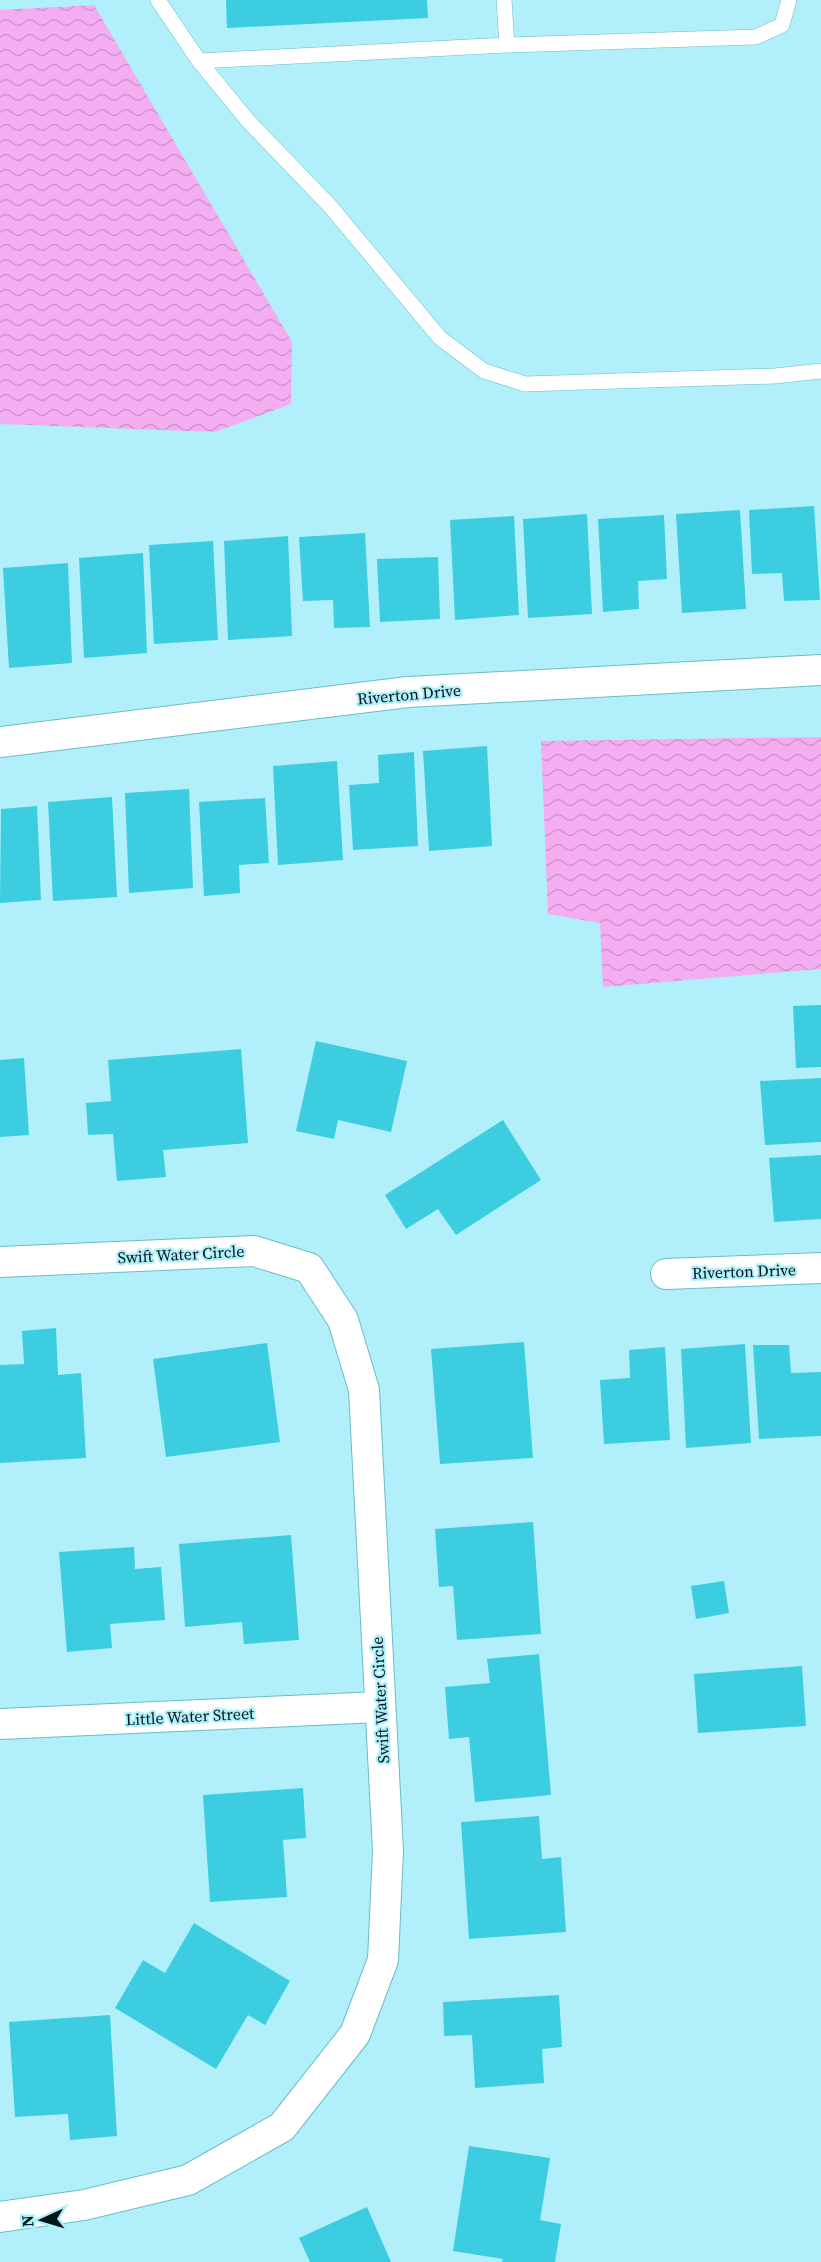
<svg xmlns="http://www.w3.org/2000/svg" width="821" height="2262" font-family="'Source Serif 4',serif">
<defs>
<pattern id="water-waves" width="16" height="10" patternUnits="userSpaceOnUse" patternTransform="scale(1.5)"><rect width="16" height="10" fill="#f4adf1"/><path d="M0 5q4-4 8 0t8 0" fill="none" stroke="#cf94ce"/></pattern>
</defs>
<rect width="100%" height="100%" fill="#b1f0fa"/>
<path fill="url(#water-waves)" d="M94 5 292 342 291 404 215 432 0 424V10Z
M821 737V969L603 987 600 923 548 914 541 741Z"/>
<path fill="#3ccde0" d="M226 0H427L428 18 227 28Z
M814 506 820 600 784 601 782 573 752 574 749 510Z
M740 510 746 609 682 613 676 514Z
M587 514 592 614 528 618 523 519Z
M664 515 667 579 638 581 639 609 603 612 598 519Z
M514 516 519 615 455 620 450 520Z
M365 533 370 627 334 628 333 600 303 601 299 537Z
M288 536 292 636 228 640 224 541Z
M213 541 218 640 154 644 149 545Z
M143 553 147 653 84 658 79 558Z
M438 557 440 619 380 622 377 559Z
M68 563 72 663 9 668 3 568Z
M487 746 492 846 429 851 423 751Z
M414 752 418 846 353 850 349 785 379 783 378 755Z
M337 761 343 860 278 865 273 766Z
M189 789 193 888 129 893 125 793Z
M112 797 117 897 53 901 48 802Z
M265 798 269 863 239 865 240 893 204 896 199 802Z
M37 806 41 900 0 903 1 809Z
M821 1005V1067L796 1068 793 1006Z
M316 1041 407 1061 391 1132 338 1120 334 1139 296 1131Z
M241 1049 248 1143 163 1150 166 1177 117 1181 113 1134 88 1135 86 1103 111 1101 108 1060Z
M24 1058 29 1135 0 1137V1060Z
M821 1078V1142L765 1145 760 1081Z
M503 1120 541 1180 456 1235 438 1209 406 1229 385 1195Z
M821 1155V1219L774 1222 769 1158Z
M56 1328 58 1375 81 1373 86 1458 0 1463V1365L24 1364 22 1331Z
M524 1342 533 1458 440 1464 431 1349Z
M267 1343 280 1442 166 1457 153 1359Z
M745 1344 751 1443 686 1448 681 1349Z
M753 1345H789L791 1373 821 1372V1436L759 1439Z
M665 1347 670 1440 604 1444 600 1380 630 1378 629 1350Z
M533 1522 541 1634 457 1640 453 1586 439 1587 435 1529Z
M291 1535 299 1640 244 1644 242 1622 185 1627 179 1544Z
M134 1547 135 1569 161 1567 165 1620 110 1624 112 1648 67 1652 59 1552Z
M724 1581 729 1613 696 1619 691 1586Z
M539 1654 551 1795 475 1802 469 1737 449 1739 445 1687 490 1683 487 1659Z
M802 1666 806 1726 698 1733 694 1674Z
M303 1788 306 1838 283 1840 287 1897 210 1902 203 1795Z
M539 1816 542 1859 561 1857 566 1932 469 1939 461 1822Z
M194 1923 290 1981 265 2025 248 2015 216 2069 115 2008 143 1960 165 1973Z
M559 1995 562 2047 542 2049 544 2083 475 2088 472 2035 444 2036 443 2002Z
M110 2015 117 2136 70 2140 68 2114 15 2117 9 2022Z
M469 2146 550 2158 540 2220 561 2224 555 2262H502L503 2259 453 2251Z
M367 2207 391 2262H310L299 2238Z"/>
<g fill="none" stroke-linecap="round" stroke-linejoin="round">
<g stroke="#6bbcc8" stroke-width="16">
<path id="service" d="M158 0 199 61 249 122 330 206 440 338 484 371 525 384 775 376 821 371
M504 0 507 45
M199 61 507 45 756 37 782 25 789 0"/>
</g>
<g stroke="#6bbcc8" stroke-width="32">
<path id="minor" d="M0 742 408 692 821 670
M0 1262 254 1251 309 1268 343 1320 364 1390 388 1851 383 1960 355 2034 282 2127 188 2180 84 2205 0 2217
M666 1274 821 1268
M0 1724 380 1707"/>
</g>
<use href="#service" stroke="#fff" stroke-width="15"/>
<use href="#minor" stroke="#fff" stroke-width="30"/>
</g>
<g text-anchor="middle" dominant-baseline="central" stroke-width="4.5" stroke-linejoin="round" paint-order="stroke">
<g font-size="16" fill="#001519" stroke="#b1f0fa">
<text transform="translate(409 694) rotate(-5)">Riverton Drive</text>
<text transform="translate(181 1254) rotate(-3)">Swift Water Circle</text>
<text transform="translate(744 1271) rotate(-2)">Riverton Drive</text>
<text transform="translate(380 1700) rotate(-93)">Swift Water Circle</text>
<text transform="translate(190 1716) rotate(-3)">Little Water Street</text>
</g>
</g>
<g transform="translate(42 2220) rotate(266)" stroke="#b1f0fa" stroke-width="4.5" paint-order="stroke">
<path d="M0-4.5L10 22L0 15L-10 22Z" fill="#001519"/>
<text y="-9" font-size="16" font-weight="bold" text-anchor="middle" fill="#001519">N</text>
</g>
</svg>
